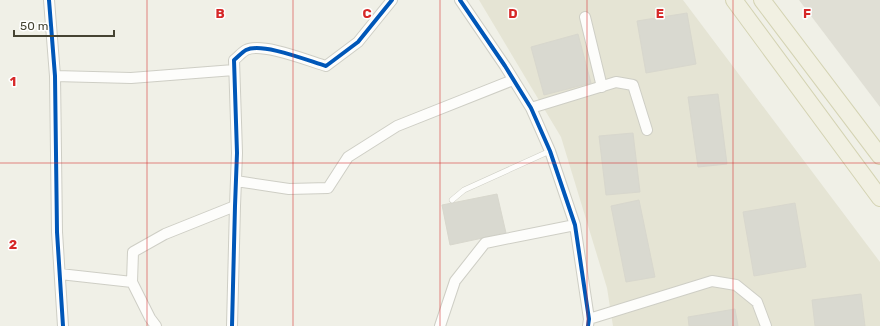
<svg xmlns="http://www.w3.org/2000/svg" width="880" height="326" font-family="Rubik,sans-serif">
<rect width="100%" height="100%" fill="#f0f0e7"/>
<path fill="#e5e4d4" d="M479 0H683L880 262V326H613L607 288 561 137Z"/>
<path fill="#e0dfd5" d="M799 0H880V107Z"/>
<path fill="#d9d9d0" stroke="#d8d7cd" d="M687 13 696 64 646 73 637 21Z
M578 34 591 83 544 95 531 47Z
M718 94 727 164 698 167 688 97Z
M633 133 640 192 606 195 599 136Z
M497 194 506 233 450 245 442 205Z
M639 200 655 277 626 282 611 206Z
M795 203 806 267 754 276 743 212Z
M861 294 865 326H815L812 300Z
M735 309 738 326H689L688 317Z"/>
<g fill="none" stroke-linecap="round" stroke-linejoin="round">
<g stroke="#cecec5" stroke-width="6">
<path id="lane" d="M452 200 464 190 550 151"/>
</g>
<g stroke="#cecec5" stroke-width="12">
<path id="street" d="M49 0 55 76 57 232 63 326
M460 0 505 66 531 108 550 151 575 225 589 319 588 326
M585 17 602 87
M55 76 131 78 234 70
M531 108 616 82 633 85 647 130
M236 181 289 189 328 188 348 157 397 126 513 80
M60 274 132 282
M589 319 712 281 736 285 757 302 766 326
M156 326 150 318 132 282 133 252 165 234 235 206
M232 326 235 206 237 153 234 60C238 57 242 52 246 50 262 42 309 61 326 66L358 42 392 0
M440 326 455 281 485 243 575 225"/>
</g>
<g stroke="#d4d3b3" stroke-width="18">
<path id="primary" d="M734 0 880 198
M762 0 880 156"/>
</g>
<use href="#lane" stroke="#fdfdfb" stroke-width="5"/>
<use href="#street" stroke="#fdfdfb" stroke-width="10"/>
<use href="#primary" stroke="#f1f0e2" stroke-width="16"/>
<g stroke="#fff" stroke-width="6">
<path id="cycleway" d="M49 0 55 76 57 232 63 326
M460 0 505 66 531 108 550 151 575 225 589 319 588 326
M232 326 235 206 237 153 234 60C238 57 242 52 246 50 262 42 309 61 326 66L358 42 392 0"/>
</g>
<use href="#cycleway" stroke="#0057b8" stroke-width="4"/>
</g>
<path fill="none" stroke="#d62828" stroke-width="1" stroke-opacity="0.55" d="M147 0V326M293 0V326M440 0V326M587 0V326M733 0V326M0 163H880"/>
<g font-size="13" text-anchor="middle" font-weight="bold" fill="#d62828" stroke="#fff" stroke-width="3" stroke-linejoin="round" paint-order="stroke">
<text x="220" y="18">B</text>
<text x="367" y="18">C</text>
<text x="513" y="18">D</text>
<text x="660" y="18">E</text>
<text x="807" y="18">F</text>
<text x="13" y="86">1</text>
<text x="13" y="249">2</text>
</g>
<path d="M14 30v6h100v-6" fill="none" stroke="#464433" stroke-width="2"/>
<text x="20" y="30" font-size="12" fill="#464433" stroke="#ffffff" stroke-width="3" paint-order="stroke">50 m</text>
</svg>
